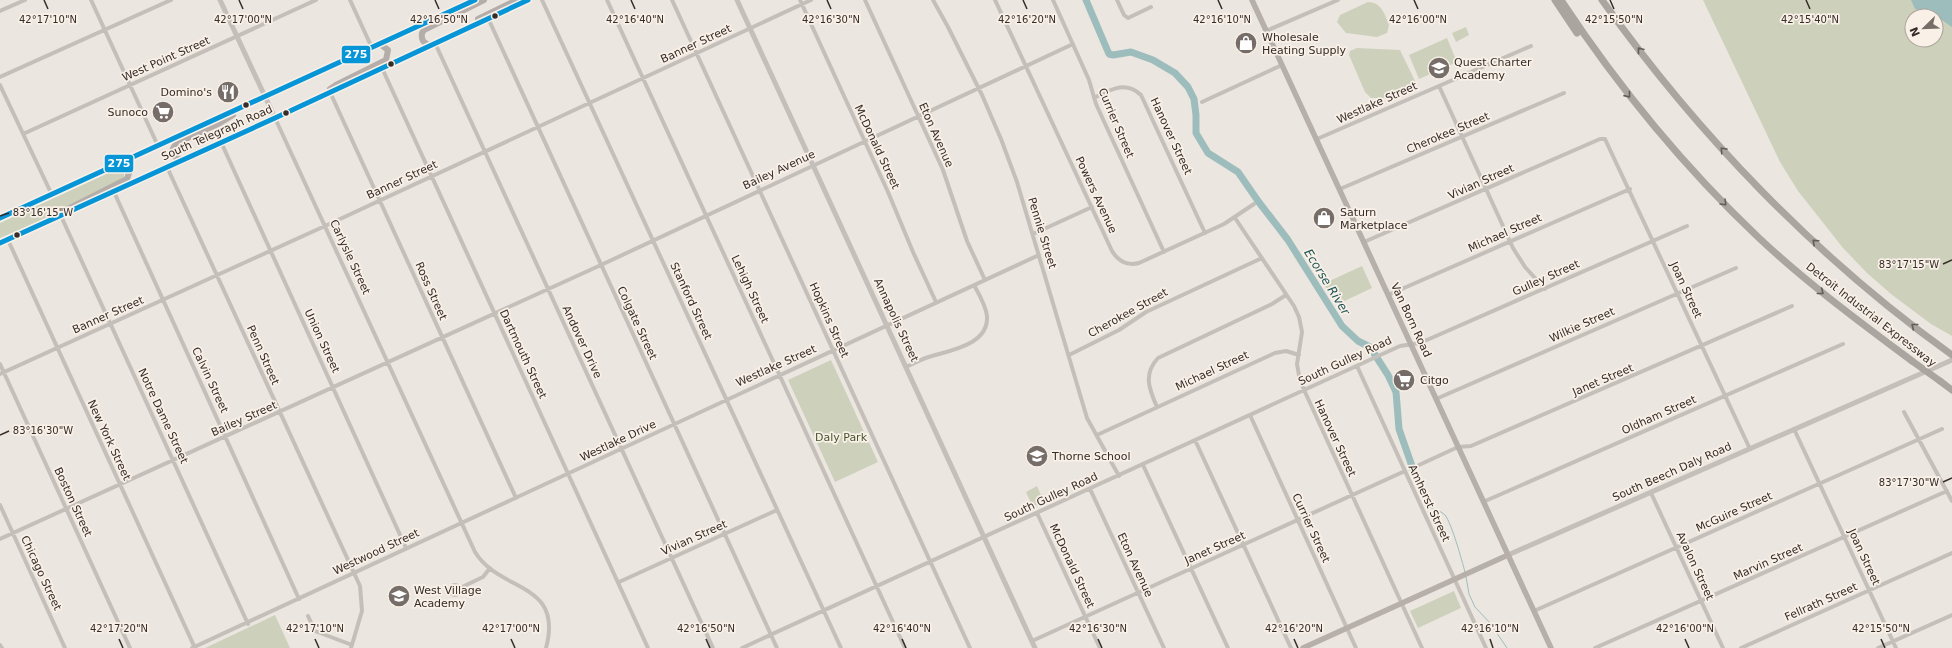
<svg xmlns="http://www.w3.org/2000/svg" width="1952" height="648" font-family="'DejaVu Sans',sans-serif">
<rect width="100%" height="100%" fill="#ece6e0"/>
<path fill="#cdd1bb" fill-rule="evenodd" d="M1703 0H1952V336L1931 324 1891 294 1867 273 1843 248 1798 191 1780 162ZM1912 16H1936V40H1912Z
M1368 2C1381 2 1385 14 1389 25L1387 33 1377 37 1346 33 1337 22 1340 15Z
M1466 27 1469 35 1456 42 1452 33Z
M1447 38 1457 62 1419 79 1409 55Z
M1357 48 1400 50 1417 85 1392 98H1371L1365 92 1349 55 1350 51Z
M119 168 124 170V178L47 218 0 238V223Z
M1362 266 1372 288 1338 304 1323 284Z
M831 360 878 462 835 482 788 380Z
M1037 486 1044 502 1033 507 1026 492Z
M1454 591 1461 608 1418 628 1410 611Z
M275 615 290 648H205Z"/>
<path fill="#9dbdbd" d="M1911 0H1952V27L1936 16 1915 9Z"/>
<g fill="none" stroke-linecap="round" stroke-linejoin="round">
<path stroke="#9dbdbd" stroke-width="1" d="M1414 472 1429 506C1433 510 1440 510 1445 515 1452 524 1462 561 1465 572
M1466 577 1469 594 1475 607 1490 623 1507 648"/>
<path stroke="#9dbdbd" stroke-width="7" d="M1086 0 1109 54 1113 55 1131 52 1153 60 1175 73 1188 87 1194 99 1196 115V133L1208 153 1238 172 1258 201 1288 240 1342 326 1358 341 1370 347 1388 375 1396 392 1399 429 1414 472"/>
<path stroke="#c5bfba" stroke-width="4" d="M91 0 158 146
M350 0 372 48
M542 0 841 648
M607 0 905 648
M672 0 970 648
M800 0 888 192 913 252 936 302
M865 0 943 170 967 241 985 280
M933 0 948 27 982 95 1001 139 1017 182 1087 418 1119 476
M995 0 1112 251C1118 261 1127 266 1139 263L1224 224 1254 204
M1053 0 1089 80 1096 104 1164 252
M1117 0 1124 15 1128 18 1151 7
M0 11 25 0
M488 18 777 648
M1266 31 1338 0
M435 43 713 648
M382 68 648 648
M0 77 171 0
M0 85 52 195
M1439 86 1513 248 1525 267 1545 289
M330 92 516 498
M1094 98C1110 90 1125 80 1141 95L1205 233
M1202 102 1282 65
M275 118 475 552C500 593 564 581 546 648
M23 134 316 0
M1317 139 1531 46
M221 142 406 548
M167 167 360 586 362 611 351 648
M1340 189 1564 93
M114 192 299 599
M61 216 248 624
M1235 218 1294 306 1299 317 1302 332 1297 364 1300 381 1422 648
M1033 234 1092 207
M8 240 195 648
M1364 242 1600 139H1605L1750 449
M1388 295 1630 189
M1069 355 1119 330 1146 312 1262 258
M0 364 130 648
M1357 366 1486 648
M906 367C915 363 923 358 932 356 952 350 989 344 987 316 986 306 979 294 974 285
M0 374 325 226 811 0
M1436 399 1736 268
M1157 407C1149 389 1143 374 1158 358L1272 304 1286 295
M1904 412 1952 501
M1250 415 1356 648
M1794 429 1896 648
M1097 435 1275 353 1286 351 1299 355
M1195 440 1291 648
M1143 465 1228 648
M1419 465 1458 447 1471 446 1792 306
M1090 489 1164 648
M1651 493 1723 648
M1483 502 1843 344
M0 505 65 648
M1037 513 1100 648
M0 539 601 265 1073 44
M619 582 777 510
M450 590a5 5 0 1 1 10 0a5 5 0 1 1-10 0Z
M460 588 483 577 490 568
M1534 611 1942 429
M308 616 315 631 352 645
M1032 641 1405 471
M0 645 2 648
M192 648 1039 255
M742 648 1400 346 1420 343 1687 226
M1595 648 1947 491
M1741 648 1952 553
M1878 648 1952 615"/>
<path stroke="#c5bfba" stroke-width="5" d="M220 0 275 118
M737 0 1035 648
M1508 555 1952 360"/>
<path stroke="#b6afaa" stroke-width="5.5" d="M1252 0 1551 648
M1303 648 1508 555"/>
<path stroke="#b4ada9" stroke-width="6" d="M478 19 517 0
M431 45C424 44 421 40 422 33L424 30 484 0
M330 89 336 85 386 60 388 50 380 44
M182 160 175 157C170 152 172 148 177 143L220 123 233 115
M66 210 127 179 129 173 126 167 117 165
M0 218 475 0
M0 243 275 118 528 0"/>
<path stroke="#aba59f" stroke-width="7" d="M1555 0 1577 33
M1561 0C1619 88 1683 166 1759 238 1807 283 1860 322 1912 361
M1602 0C1698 135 1817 258 1952 355
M1940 381 1952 390"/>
<path stroke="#aba59f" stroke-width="7" d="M1912 361 1940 381"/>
<g stroke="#f9f1e8" stroke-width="8">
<path id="bus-1" d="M0 218 475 0
M0 243 275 118 528 0"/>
</g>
<use href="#bus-1" stroke="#0696d7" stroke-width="5"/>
</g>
<defs><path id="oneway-chevron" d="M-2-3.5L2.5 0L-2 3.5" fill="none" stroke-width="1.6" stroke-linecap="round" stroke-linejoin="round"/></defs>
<g stroke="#655c58">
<use href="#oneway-chevron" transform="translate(1640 50) rotate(-128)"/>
<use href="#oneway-chevron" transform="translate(1628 95) rotate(51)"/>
<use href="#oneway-chevron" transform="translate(1723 150) rotate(-133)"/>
<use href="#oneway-chevron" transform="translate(1724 203) rotate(45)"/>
<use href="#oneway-chevron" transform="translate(1815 242) rotate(-138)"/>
<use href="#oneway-chevron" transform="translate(1821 292) rotate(38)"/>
<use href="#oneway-chevron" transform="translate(1914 326) rotate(-142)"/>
</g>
<path fill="none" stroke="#362c28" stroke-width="1.5" d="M44 0 48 9M239 0 243 9M435 0 439 9M631 0 635 9M827 0 831 9M1023 0 1027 9M1218 0 1222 9M1414 0 1418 9M1610 0 1614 9M1806 0 1810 9M0 216 9 213M1943 264 1952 260M0 435 9 431M1943 482 1952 478M119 639 123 648M315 639 319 648M511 639 515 648M706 639 710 648M902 639 906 648M1098 639 1102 648M1294 639 1298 648M1490 639 1493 648M1685 639 1689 648M1881 639 1885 648"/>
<defs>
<g id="shop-disc" transform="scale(1.15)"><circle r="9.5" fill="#766d68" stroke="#f9f1e8"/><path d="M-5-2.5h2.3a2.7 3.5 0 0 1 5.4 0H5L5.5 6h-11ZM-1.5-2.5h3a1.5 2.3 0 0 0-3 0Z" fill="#fff"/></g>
<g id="school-disc" transform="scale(1.15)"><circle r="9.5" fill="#766d68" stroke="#f9f1e8"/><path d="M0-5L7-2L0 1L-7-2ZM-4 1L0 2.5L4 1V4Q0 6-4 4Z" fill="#fff"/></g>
<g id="restaurant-disc" transform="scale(1.15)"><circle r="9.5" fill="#766d68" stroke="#f9f1e8"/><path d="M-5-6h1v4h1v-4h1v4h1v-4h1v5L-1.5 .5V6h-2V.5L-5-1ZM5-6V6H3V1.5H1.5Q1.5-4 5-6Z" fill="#fff"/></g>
<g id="supermarket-disc" transform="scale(1.15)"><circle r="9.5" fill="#766d68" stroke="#f9f1e8"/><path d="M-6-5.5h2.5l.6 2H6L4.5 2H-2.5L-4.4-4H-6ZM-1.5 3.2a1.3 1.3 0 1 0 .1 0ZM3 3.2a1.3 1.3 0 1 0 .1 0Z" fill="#fff"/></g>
</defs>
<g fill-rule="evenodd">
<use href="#shop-disc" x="1246" y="43"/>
<use href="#school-disc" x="1439" y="68"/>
<use href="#restaurant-disc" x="228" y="92"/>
<use href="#supermarket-disc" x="163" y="112"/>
<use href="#shop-disc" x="1324" y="218"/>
<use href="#supermarket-disc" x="1404" y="380"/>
<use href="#school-disc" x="1037" y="456"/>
<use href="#school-disc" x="399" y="596"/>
</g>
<g fill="#362c28" stroke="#f9f1e8" stroke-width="1.5">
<circle cx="495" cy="16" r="3.5"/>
<circle cx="391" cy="64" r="3.5"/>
<circle cx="246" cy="105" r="3.5"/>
<circle cx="286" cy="113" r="3.5"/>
<circle cx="17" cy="235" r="3.5"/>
</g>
<g text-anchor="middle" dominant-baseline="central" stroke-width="3.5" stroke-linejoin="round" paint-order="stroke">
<g font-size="11" fill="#362c28" stroke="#f9f1e8" text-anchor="start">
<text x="1262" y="37">Wholesale<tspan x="1262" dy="13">Heating Supply</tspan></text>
<text x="1454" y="62">Quest Charter<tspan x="1454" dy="13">Academy</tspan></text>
<text x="212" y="92" text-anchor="end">Domino's</text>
<text x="148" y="112" text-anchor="end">Sunoco</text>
<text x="1340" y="212">Saturn<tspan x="1340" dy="13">Marketplace</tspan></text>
<text x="1420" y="380">Citgo</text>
<text x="1052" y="456">Thorne School</text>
<text x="414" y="590">West Village<tspan x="414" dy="13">Academy</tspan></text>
</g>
<g font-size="11" fill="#362c28" stroke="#f9f1e8">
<text transform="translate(696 44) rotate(-25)">Banner Street</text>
<text transform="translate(166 59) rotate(-24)">West Point Street</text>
<text transform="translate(1377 103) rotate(-24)">Westlake Street</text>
<text transform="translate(1116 123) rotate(67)">Currier Street</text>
<text transform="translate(217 133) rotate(-24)">South Telegraph Road</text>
<text transform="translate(1448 133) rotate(-23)">Cherokee Street</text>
<text transform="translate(936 135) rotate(66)">Eton Avenue</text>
<text transform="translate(1171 136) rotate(65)">Hanover Street</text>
<text transform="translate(877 147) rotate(65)">McDonald Street</text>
<text transform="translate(779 170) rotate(-25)">Bailey Avenue</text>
<text transform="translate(402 180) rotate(-25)">Banner Street</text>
<text transform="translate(1481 182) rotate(-24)">Vivian Street</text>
<text transform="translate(1096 195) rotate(65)">Powers Avenue</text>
<text transform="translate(1042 233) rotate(73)">Pennie Street</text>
<text transform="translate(1505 233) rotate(-24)">Michael Street</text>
<text transform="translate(350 257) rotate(65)">Carlysle Street</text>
<text transform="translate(1546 278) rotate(-24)">Gulley Street</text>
<text transform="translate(750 289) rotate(65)">Lehigh Street</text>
<text transform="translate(1686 290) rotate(65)">Joan Street</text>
<text transform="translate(431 291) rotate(66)">Ross Street</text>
<text transform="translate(691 301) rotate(65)">Stanford Street</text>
<text transform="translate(1128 313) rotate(-29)">Cherokee Street</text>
<text transform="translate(108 315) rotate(-24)">Banner Street</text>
<text transform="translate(1871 315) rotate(38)">Detroit Industrial Expressway</text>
<text transform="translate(829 320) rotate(66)">Hopkins Street</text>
<text transform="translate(896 320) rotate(65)">Annapolis Street</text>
<text transform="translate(1411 320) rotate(65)">Van Born Road</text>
<text transform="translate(637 323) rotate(65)">Colgate Street</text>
<text transform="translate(1582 325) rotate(-24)">Wilkie Street</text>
<text transform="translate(322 341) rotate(65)">Union Street</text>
<text transform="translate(582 342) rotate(65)">Andover Drive</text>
<text transform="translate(523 354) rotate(65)">Dartmouth Street</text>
<text transform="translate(263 355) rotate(66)">Penn Street</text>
<text transform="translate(1345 361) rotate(-25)">South Gulley Road</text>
<text transform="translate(776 366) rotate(-24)">Westlake Street</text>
<text transform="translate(1212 371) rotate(-25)">Michael Street</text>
<text transform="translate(210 380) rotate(65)">Calvin Street</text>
<text transform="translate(1603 380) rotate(-23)">Janet Street</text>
<text transform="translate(1659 415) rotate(-24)">Oldham Street</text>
<text transform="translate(163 416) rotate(65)">Notre Dame Street</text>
<text transform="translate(244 419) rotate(-24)">Bailey Street</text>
<text transform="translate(1335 438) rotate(65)">Hanover Street</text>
<text transform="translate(109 440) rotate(65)">New York Street</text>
<text transform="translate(618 441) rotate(-25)">Westlake Drive</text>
<text transform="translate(1672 472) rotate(-24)">South Beech Daly Road</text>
<text transform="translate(1051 497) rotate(-25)">South Gulley Road</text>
<text transform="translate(73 502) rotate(65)">Boston Street</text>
<text transform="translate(1429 503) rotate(65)">Amherst Street</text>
<text transform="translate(1734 512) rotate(-24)">McGuire Street</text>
<text transform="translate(1311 528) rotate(65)">Currier Street</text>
<text transform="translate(694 538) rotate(-24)">Vivian Street</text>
<text transform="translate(1215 548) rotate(-24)">Janet Street</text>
<text transform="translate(376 552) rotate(-25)">Westwood Street</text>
<text transform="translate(1864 557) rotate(65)">Joan Street</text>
<text transform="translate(1768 562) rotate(-24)">Marvin Street</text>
<text transform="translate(1135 565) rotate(65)">Eton Avenue</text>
<text transform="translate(1072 566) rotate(65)">McDonald Street</text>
<text transform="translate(1695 566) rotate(65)">Avalon Street</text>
<text transform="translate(41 573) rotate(65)">Chicago Street</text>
<text transform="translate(1821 602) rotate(-24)">Fellrath Street</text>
</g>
<g font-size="11" fill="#46542c" stroke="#f9f1e8">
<text x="841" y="437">Daly Park</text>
</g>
<g font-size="12" font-style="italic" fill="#1e5457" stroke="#f9f1e8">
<text transform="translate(1327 282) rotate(58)">Ecorse River</text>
</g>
</g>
<g font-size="10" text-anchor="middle" fill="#362c28" stroke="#f9f1e8" stroke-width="3.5" stroke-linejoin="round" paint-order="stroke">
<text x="48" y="23">42°17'10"N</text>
<text x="243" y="23">42°17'00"N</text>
<text x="439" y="23">42°16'50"N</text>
<text x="635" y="23">42°16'40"N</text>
<text x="831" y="23">42°16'30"N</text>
<text x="1027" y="23">42°16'20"N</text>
<text x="1222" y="23">42°16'10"N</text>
<text x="1418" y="23">42°16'00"N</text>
<text x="1614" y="23">42°15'50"N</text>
<text x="1810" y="23">42°15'40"N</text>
<text x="43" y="216">83°16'15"W</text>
<text x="1909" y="268">83°17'15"W</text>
<text x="43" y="434">83°16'30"W</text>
<text x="1909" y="486">83°17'30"W</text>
<text x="119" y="632">42°17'20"N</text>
<text x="315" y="632">42°17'10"N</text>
<text x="511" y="632">42°17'00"N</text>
<text x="706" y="632">42°16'50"N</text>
<text x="902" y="632">42°16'40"N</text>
<text x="1098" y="632">42°16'30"N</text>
<text x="1294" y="632">42°16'20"N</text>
<text x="1490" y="632">42°16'10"N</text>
<text x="1685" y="632">42°16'00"N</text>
<text x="1881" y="632">42°15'50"N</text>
</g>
<g stroke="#f9f1e8" stroke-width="1.5">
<rect x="341" y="45" width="30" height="19" rx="4" fill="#0696d7"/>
<rect x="104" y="154" width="30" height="19" rx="4" fill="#0696d7"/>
</g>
<g font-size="11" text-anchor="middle" font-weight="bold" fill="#fff">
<text x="356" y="58">275</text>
<text x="119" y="167">275</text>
</g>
<g transform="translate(1924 28) rotate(247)"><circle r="19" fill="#f9f1e8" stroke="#aba29b"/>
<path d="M0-3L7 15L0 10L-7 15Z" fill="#766d68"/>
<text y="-6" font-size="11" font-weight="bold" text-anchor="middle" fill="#362c28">N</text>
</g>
</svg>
